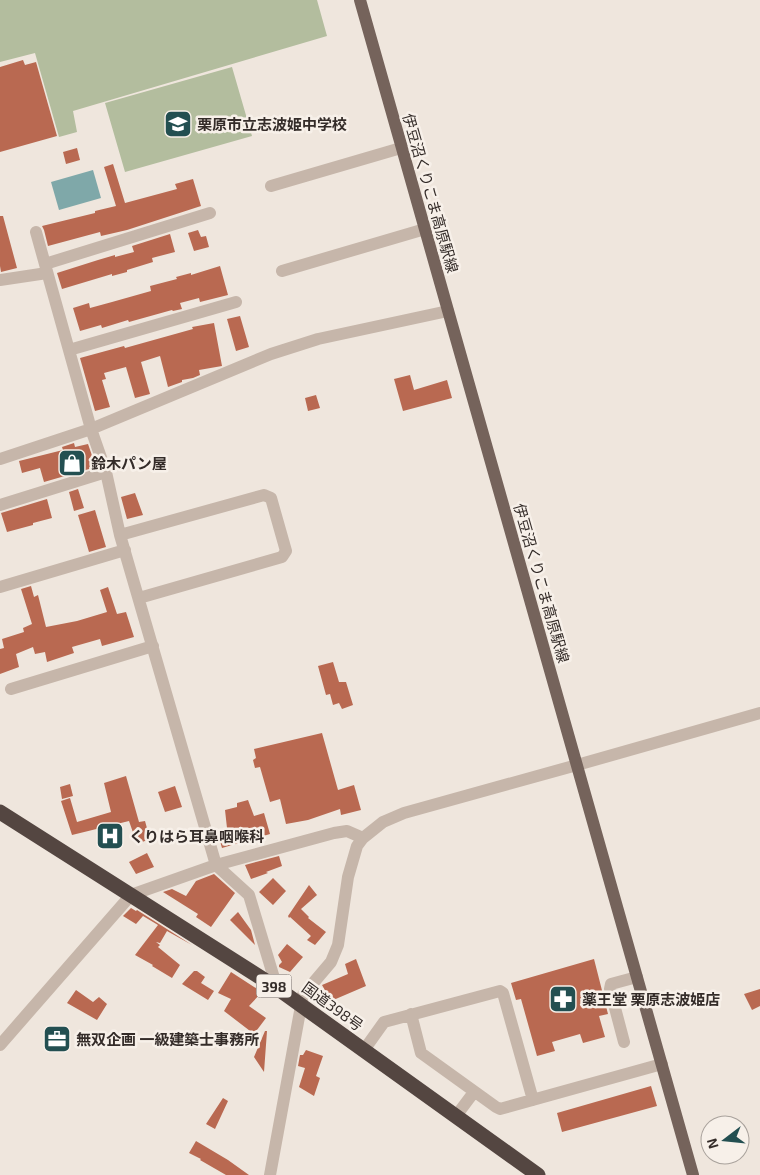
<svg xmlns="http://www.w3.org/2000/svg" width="760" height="1175" font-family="'Exo 2','Noto Sans JP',sans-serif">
<rect width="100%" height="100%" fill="#efe6dd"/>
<path fill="#b3bd9e" d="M0 0H317L327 36 73 111 77 132 59 137 35 53 0 62Z
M232 67 252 136 125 172 105 103Z"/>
<path fill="#7fa8a9" d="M93 170 101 198 59 210 51 182Z"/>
<path fill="#b96951" d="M23 60 25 65 36 62 57 136 0 152V67Z
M77 148 80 160 66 164 63 152Z
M113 164 125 203 177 189 175 184 193 179 201 206 127 230 101 236 100 232 48 246 44 230 42 226 95 213V211L116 206 104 167Z
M0 216H3L17 268 1 272 0 266Z
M198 230 201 237 206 236 209 247 194 251 188 233Z
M170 234 175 252 152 258 153 262 127 270V272L112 276V274L62 289 57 273 98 260 115 255V257L134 252 132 246Z
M220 266 228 295 200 302 199 298 180 303 182 309 173 311 172 310 129 322 128 320 102 328 101 325 80 331 73 308 89 303 90 308 112 302 151 291 150 286 177 279 176 277 191 273V275Z
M240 316 249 347 236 351 227 319Z
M214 323 222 366 199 370 200 375 193 378 182 380V382L168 387 160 356 141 362 150 394 135 398 126 367 104 373 106 379 102 380 110 407 95 411 80 358 124 346 125 348 193 329 192 327Z
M410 375 414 390 447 380 452 398 403 411 394 379Z
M316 395 320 408 308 411 305 398Z
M74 443 75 447 88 444 96 467 44 482 40 468 22 473 19 461 63 450 62 447Z
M78 489 84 508 74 511 69 492Z
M135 493 143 515 127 519 121 497Z
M47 499 52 518 33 523V525L7 532 1 513Z
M95 510 106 547 89 552 78 515Z
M31 586 34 597 38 595 46 627 77 621 107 612 100 590 108 587 117 614 126 612 134 637 102 646 100 639 72 647 74 653 47 662 45 652 35 654 33 647 16 654 19 667 0 674V649L4 648 2 639 24 632 23 628 32 624 21 589Z
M333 662 339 682H346L353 705 342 709 339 703 333 705 330 694 326 695 318 666Z
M322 733 338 790 354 785 361 810 341 815 340 809 308 820 286 824 280 799 270 802 260 767 255 768 253 760 256 758 254 749Z
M126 776 139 822 145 821 150 839 137 844 129 821 72 835 61 801 70 798 77 822 111 812 104 783Z
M70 784 73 796 62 799 60 787Z
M175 786 182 807 165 812 158 792Z
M248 800 254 816 264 813 270 834 222 848 217 831 227 828 225 810 237 807V803Z
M147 853 154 867 136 874 129 862Z
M279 856 282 866 266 872 268 873 251 879 245 865Z
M214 874 235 893 211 927 196 917 198 914 163 892 172 889 186 896 196 881Z
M273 878 286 891 273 905 259 892Z
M309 885 317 895 301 909 309 917 308 918 326 932 315 945 307 940 311 936 290 917 289 918 288 916Z
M131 908 136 911 137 910 192 945 167 931 160 943 156 942 160 945 158 947 180 965 172 978 152 966 153 965 135 955 158 925 143 916 136 924 123 916Z
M238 912 251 930 255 945 230 920Z
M287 944 303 957 290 972 279 967V965L282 962 278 955Z
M356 959 366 986 331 1001 322 985 348 974 345 964Z
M594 959 608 1014 599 1016 605 1037 583 1043 580 1034 552 1042 555 1051 537 1056 521 999 516 1000 511 983Z
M194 971H197L205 977 201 983 214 991 208 1000 182 984Z
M231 972 262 992 249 1006 266 1018 254 1034 224 1011 231 999 218 993Z
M760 989V1006L752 1010 744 994Z
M76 990 93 1002 99 997 107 1004 97 1020 67 1003Z
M265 1031H267L264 1072 254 1057Z
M306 1050 323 1056 316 1076 320 1078 314 1096 299 1087 305 1068 298 1066 300 1055H303Z
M651 1086 657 1106 562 1132 557 1113Z
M223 1098 228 1101 215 1129 206 1124Z
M196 1141 228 1160 249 1175H226L200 1160 201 1159 189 1153Z"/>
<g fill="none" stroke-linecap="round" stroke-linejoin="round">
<path stroke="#c6b6aa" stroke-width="12" d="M271 186 401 148
M36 232 91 429 106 472 120 535 216 865 249 895 277 988
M45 264 210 213
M282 271 425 229
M0 280 47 273
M69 350 236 302
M0 459 91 429 271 354 318 339 448 311
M0 505 106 472
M120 535 264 495 271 498 286 551 282 557 139 598
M0 587 125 550
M11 689 153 646
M411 1014 421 1053 496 1107 500 1109 662 1064
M624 1042 610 989 611 984 637 977
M0 1045 131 895 216 865 334 833 347 831 363 838
M364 1050 384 1022 500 991 503 993 533 1100
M456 1116 474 1092
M270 1175 303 995 331 962 338 945 348 877 357 846 363 838 383 822 404 813 577 765 760 713"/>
<path stroke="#75635b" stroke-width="12" d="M360 0 693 1175"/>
<path stroke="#544641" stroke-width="15" d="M0 812 277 988 538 1175"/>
</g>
<defs>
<g id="school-square" transform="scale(1.4375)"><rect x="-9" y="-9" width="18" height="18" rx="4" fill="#234f51" stroke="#f7f0e9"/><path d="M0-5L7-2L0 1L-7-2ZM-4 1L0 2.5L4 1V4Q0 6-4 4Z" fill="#fff"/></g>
<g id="shop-square" transform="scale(1.4375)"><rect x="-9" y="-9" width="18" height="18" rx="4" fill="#234f51" stroke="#f7f0e9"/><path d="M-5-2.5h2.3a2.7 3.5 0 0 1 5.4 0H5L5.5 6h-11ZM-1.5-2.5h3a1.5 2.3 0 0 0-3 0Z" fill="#fff"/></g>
<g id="hospital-square" transform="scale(1.4375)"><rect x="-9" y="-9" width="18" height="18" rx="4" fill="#234f51" stroke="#f7f0e9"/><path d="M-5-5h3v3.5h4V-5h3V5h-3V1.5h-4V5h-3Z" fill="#fff"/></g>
<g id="pharmacy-square" transform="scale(1.4375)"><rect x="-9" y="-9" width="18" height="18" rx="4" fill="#234f51" stroke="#f7f0e9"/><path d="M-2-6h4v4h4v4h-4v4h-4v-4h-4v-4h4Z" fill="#fff"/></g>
<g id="office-square" transform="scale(1.4375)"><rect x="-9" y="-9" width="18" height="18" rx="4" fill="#234f51" stroke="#f7f0e9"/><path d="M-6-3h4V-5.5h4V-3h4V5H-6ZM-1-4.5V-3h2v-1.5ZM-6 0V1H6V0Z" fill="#fff"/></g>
</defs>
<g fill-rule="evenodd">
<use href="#school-square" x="178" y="124"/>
<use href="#shop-square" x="72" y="463"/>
<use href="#hospital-square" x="110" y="836"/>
<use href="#pharmacy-square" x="563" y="999"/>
<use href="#office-square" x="57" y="1039"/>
</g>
<g text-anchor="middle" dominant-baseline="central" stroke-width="5" stroke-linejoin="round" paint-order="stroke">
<rect fill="#f7f0e9" stroke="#6e6763" stroke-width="1" x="256.5" y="974.5" width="35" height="23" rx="4"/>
<g font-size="14" font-weight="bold" fill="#342c29">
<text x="274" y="986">398</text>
</g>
<g font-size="15" font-weight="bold" fill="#342c29" stroke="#f7f0e9" text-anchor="start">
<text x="197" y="124">栗原市立志波姫中学校</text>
<text x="91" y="463">鈴木パン屋</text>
<text x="129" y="836">くりはら耳鼻咽喉科</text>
<text x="582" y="999">薬王堂 栗原志波姫店</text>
<text x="76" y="1039">無双企画 一級建築士事務所</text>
</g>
<g font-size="15" fill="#342c29" stroke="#f7f0e9">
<text transform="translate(431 193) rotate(74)">伊豆沼くりこま高原駅線</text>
<text transform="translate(542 583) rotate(74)">伊豆沼くりこま高原駅線</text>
<text transform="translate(333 1006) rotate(36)">国道398号</text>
</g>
</g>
<g transform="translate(725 1140) rotate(254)"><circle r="24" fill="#f7f0e9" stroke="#a9a29c"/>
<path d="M0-4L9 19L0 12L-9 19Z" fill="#234f51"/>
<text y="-8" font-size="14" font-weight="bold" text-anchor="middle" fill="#342c29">N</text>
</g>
</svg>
